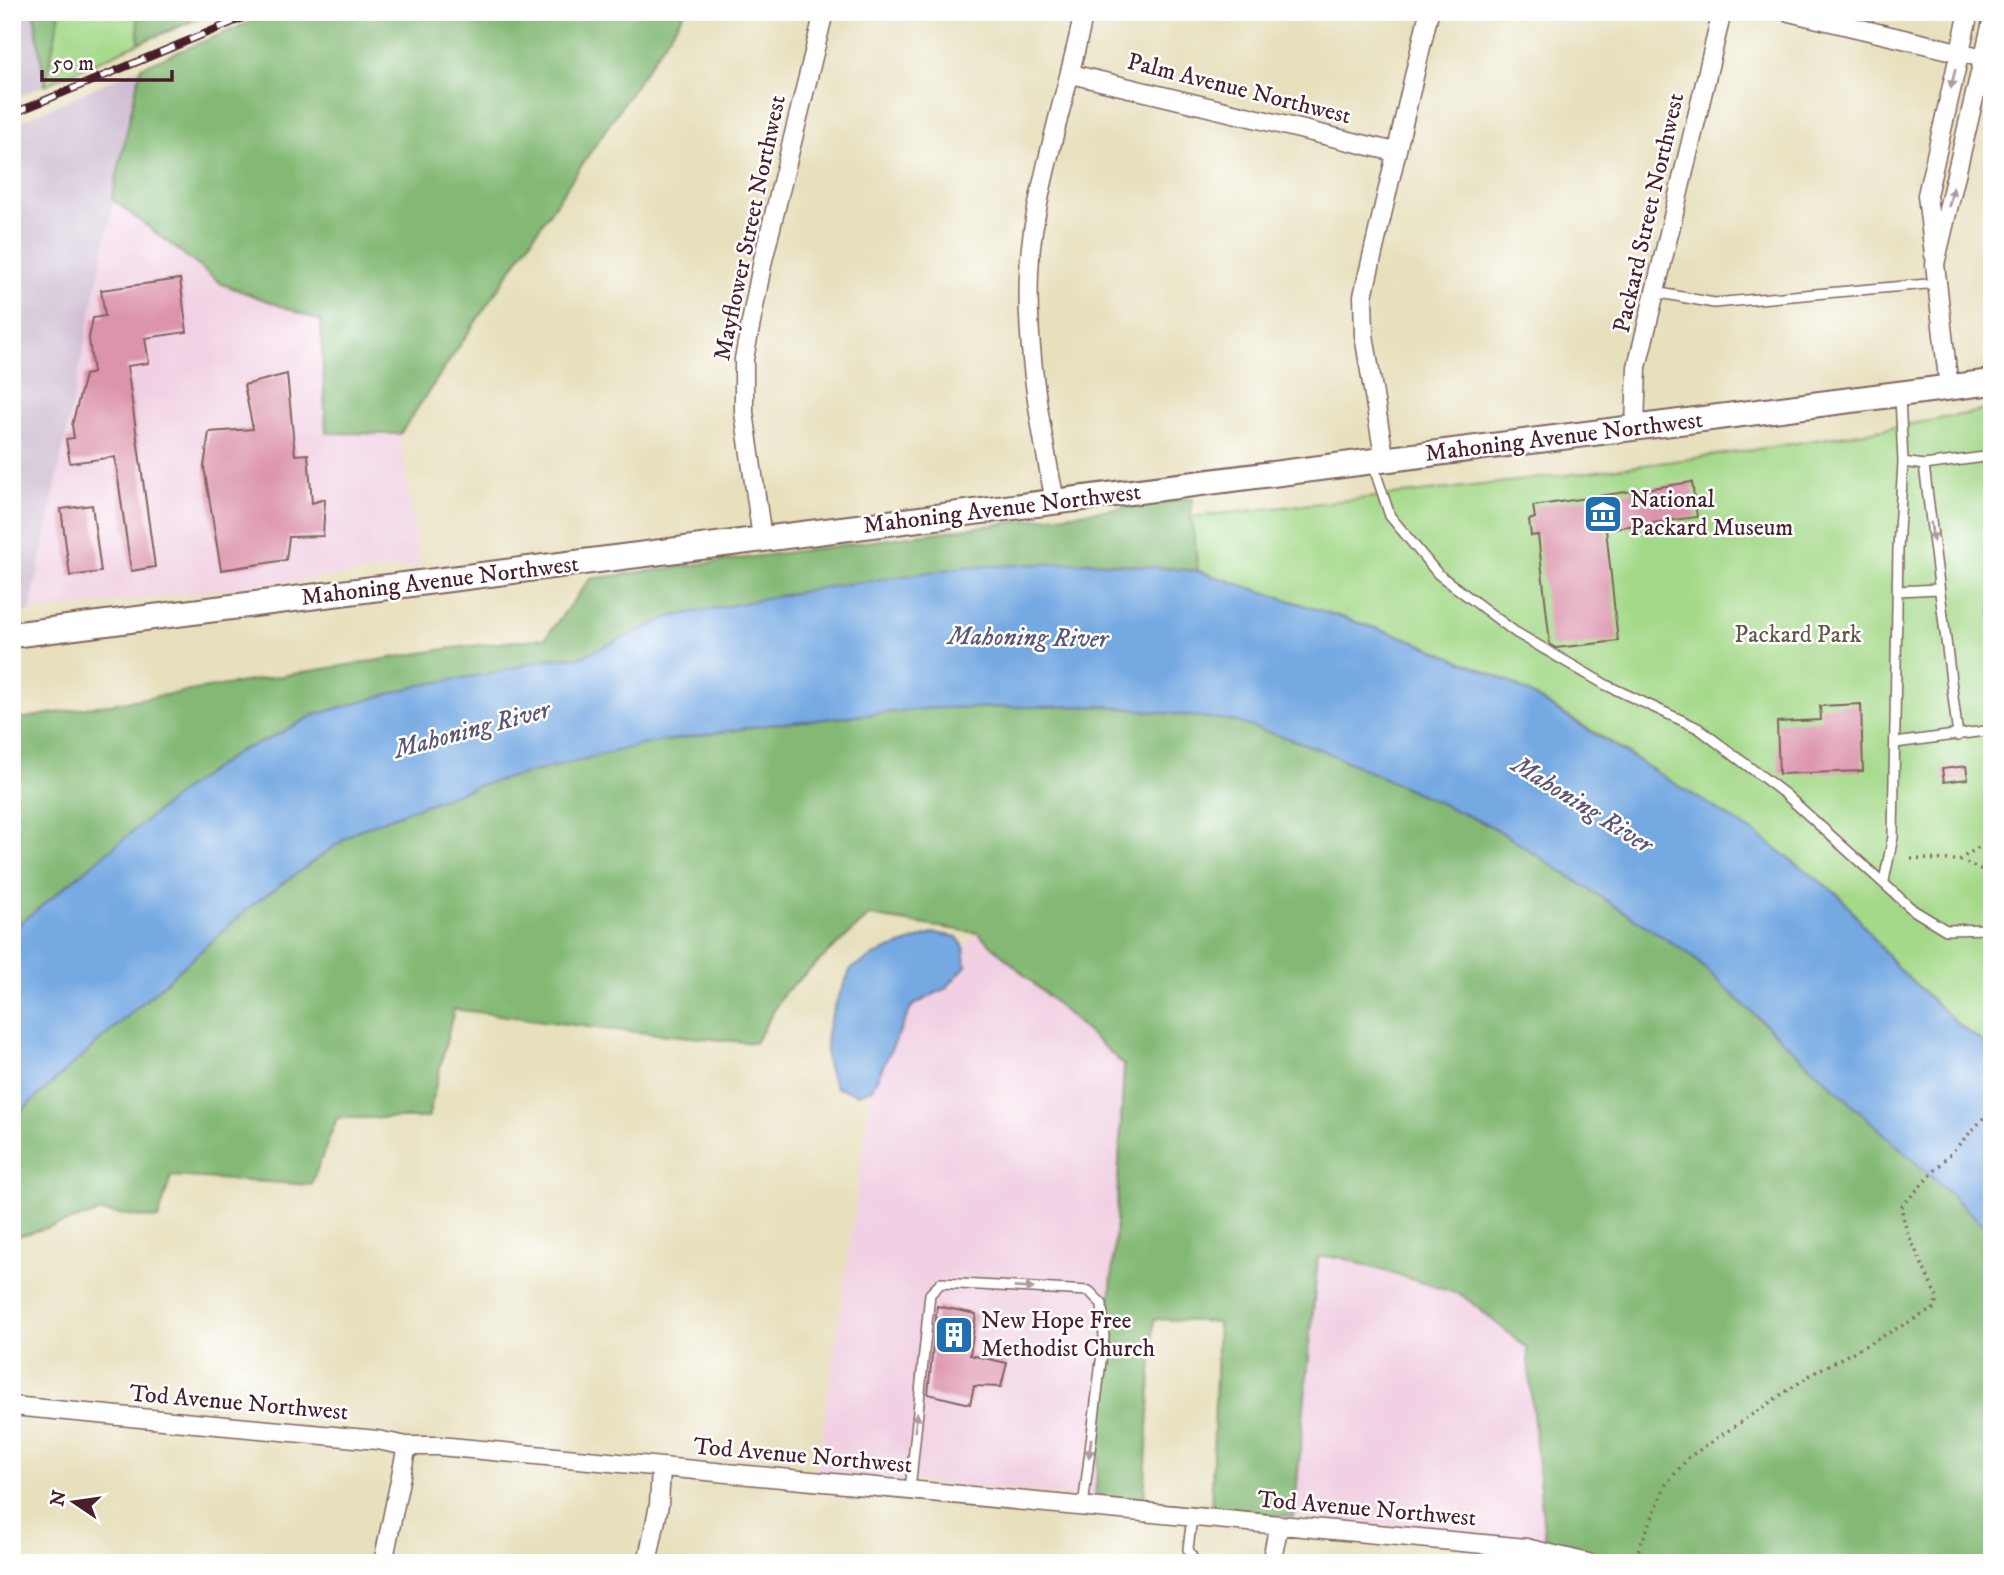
<svg xmlns="http://www.w3.org/2000/svg" width="2004" height="1575" font-family="'IM FELL DW Pica',serif">
<rect width="100%" height="100%" fill="#fff"/>
<filter id="ink" filterUnits="userSpaceOnUse"><feTurbulence type="fractalNoise" baseFrequency=".0143" numOctaves="2"/><feDisplacementMap in="SourceGraphic" scale="14" xChannelSelector="R" yChannelSelector="G"/><feConvolveMatrix kernelMatrix="1 2 1 2 8 2 1 2 1" color-interpolation-filters="sRGB"/></filter>
<filter id="wash" filterUnits="userSpaceOnUse"><feTurbulence type="fractalNoise" baseFrequency=".00686" numOctaves="4" result="noise"/><feDisplacementMap in="SourceGraphic" scale="28" xChannelSelector="R" yChannelSelector="G"/><feGaussianBlur stdDeviation="1.57" result="paint"/><feColorMatrix in="noise" values="0 0 0 0 0 0 0 0 0 0 0 0 0 0 0 0 0 1.4 0 .05"/><feComposite in="paint" operator="in"/></filter>
<g filter="url(#wash)">
<rect width="100%" height="100%" fill="#e7e0bd"/>
<path fill="#f1d0e3" d="M112 199 222 284 321 321 326 433 400 434 420 566 30 612Z
M978 933 1124 1064 1116 1223 1095 1498 817 1472 872 1089 912 1006 946 988 966 966 964 947Z
M1318 1256 1340 1257 1462 1295 1527 1348 1545 1541 1294 1517Z"/>
<path fill="#cebed1" d="M12 12H34L45 85 12 99Z
M141 67 30 612 12 614V125Z"/>
<path fill="#a4d989" stroke="#777c5a" stroke-width="2" d="M60 12H137L139 43 45 85Z
M1992 409V1049L1958 1024 1896 966 1840 896 1614 744 1512 683 1409 639 1198 571 1191 517C1459 488 1727 461 1992 409Z"/>
<path fill="#83b975" stroke="#666c50" stroke-width="2" d="M34 12H60L45 85Z
M137 12H215L139 43Z
M275 12H685L400 434 326 433 321 321 222 284 112 199 141 67Z
M1193 498 1191 517 1198 571 1092 562 669 617 581 657 546 659 267 740 239 751 12 930V720L452 648 545 638 590 579Z
M1106 706 1234 721 1320 749 1495 828 1689 954 1992 1233V1563H1613L1545 1541 1527 1348 1462 1295 1339 1257H1318L1294 1517 1211 1510 1218 1322 1154 1319 1144 1502 1095 1498 1116 1223 1124 1065 978 933 869 916 784 993 755 1043 604 1029 454 1009 428 1118H337L311 1185 171 1176 158 1219 102 1212 12 1238V1119L251 906 356 831 408 811 480 785 645 744 773 724 934 708Z"/>
<path fill="#75a9e2" stroke="#606486" stroke-width="2" d="M1092 562 1198 571 1409 639 1512 683 1755 833 1840 896 1896 966 1958 1024 1992 1049V1233L1689 954 1495 828 1320 749 1234 721 1106 706 934 708 773 724 645 744 480 785 408 811 356 831 251 906 12 1119V930L186 788 239 751 267 740 314 715 421 685 494 673 546 659 581 657 669 617 821 588 965 567Z
M935 933 957 937 964 947 966 966 946 988 912 1006 872 1089 858 1094 837 1088C812 1049 834 1007 851 969L881 952Z"/>
<g id="blocks">
<path fill="#dc93ac" d="M180 279 187 332 145 338 149 363 127 366 155 567 131 571 115 457 70 463 66 439 74 438 72 425 85 375 93 373 89 338 93 318 105 316 101 290Z
M287 374 295 455 308 454 312 503 325 499 323 536 289 537 286 560 221 570 204 467 209 432 253 429 244 385Z
M1692 482 1697 517 1606 529 1618 641 1556 648 1550 644 1538 535 1531 536 1529 520 1535 518 1533 506Z
M92 505 101 572 70 576 61 509Z
M1861 704 1863 771 1779 774 1777 722 1821 720 1820 706Z
M1966 766 1968 779 1944 782 1942 769Z
M937 1306 976 1314 970 1355 1007 1363 1001 1387 974 1386 970 1404 928 1394Z"/>
</g>
</g>
<g filter="url(#ink)">
<use href="#blocks" fill-opacity="0" stroke="#81635e" stroke-width="2"/>
<g fill="none" stroke-linecap="round" stroke-linejoin="round">
<g stroke="#81635e" stroke-width="12">
<path id="service" d="M1655 292 1714 303 1938 283
M1900 396 1903 462 1924 465 1992 456
M1373 465 1390 516 1438 574 1515 632 1606 685 1698 728 1785 794 1913 910 1946 930 1992 929
M1924 465 1958 736
M1897 591 1939 589
M1895 743 1992 730
M1884 881 1893 837 1898 549 1903 462
M910 1490 930 1294 941 1283 1089 1291 1102 1304 1104 1337 1083 1507
M1192 1517 1188 1549 1195 1563"/>
</g>
<g stroke="#81635e" stroke-width="21">
<path id="minor" d="M1789 12 1992 60
M1071 74 1395 152
M1934 255 1927 195 1969 12
M1949 388 1935 264 1992 22
M1635 427 1637 367 1722 12
M1385 462 1364 335 1363 296 1429 12
M1055 501C1038 417 1020 316 1033 231 1045 157 1069 85 1084 12
M762 538 744 412V359L763 260 824 12
M12 1406 377 1440 407 1446H439L1526 1548 1588 1563
M383 1563 407 1446
M647 1563 659 1505 661 1469
M1271 1563 1279 1525"/>
</g>
<g stroke="#81635e" stroke-width="28">
<path id="secondary" d="M12 635 1992 382"/>
</g>
<path stroke="#81635e" stroke-width="3.5" stroke-dasharray="2 5" stroke-linecap="butt" d="M1911 859 1959 860 1992 874
M1959 860 1985 843 1992 844
M1633 1563 1666 1484 1689 1457 1812 1374 1935 1308 1937 1298 1906 1229 1901 1207 1992 1109"/>
<use href="#service" stroke="#fff" stroke-width="9"/>
<use href="#minor" stroke="#fff" stroke-width="18"/>
<use href="#secondary" stroke="#fff" stroke-width="24"/>
<g stroke="#4a1f2b" stroke-width="8">
<path id="rail" d="M12 114 257 12"/>
</g>
<use href="#rail" stroke="#fff" stroke-width="5" stroke-dasharray="16" stroke-linecap="butt"/>
</g>
<defs><path id="oneway-solid" d="M-6-.8H1V-3.2L6.5 0L1 3.2V.8H-6Z" transform="scale(1.75)"/></defs>
<g fill="#ae9aa0">
<use href="#oneway-solid" transform="translate(1953 79) rotate(103)"/>
<use href="#oneway-solid" transform="translate(1951 197) rotate(-77)"/>
<use href="#oneway-solid" transform="translate(1932 532) rotate(83)"/>
<use href="#oneway-solid" transform="translate(1024 1288) rotate(3)"/>
<use href="#oneway-solid" transform="translate(916 1422) rotate(-83)"/>
<use href="#oneway-solid" transform="translate(1090 1448) rotate(97)"/>
</g>
</g>
<defs>
<g id="museum-square" transform="scale(2.0125)"><rect x="-9" y="-9" width="18" height="18" rx="4" fill="#1f6fb2" stroke="#fff"/><path d="M0-6L6-3V-2H-6V-3ZM-5-1h2V3h-2ZM-1-1h2V3h-2ZM3-1h2V3H3ZM-6 4H6V6H-6Z" fill="#fff"/></g>
<g id="building-square" transform="scale(2.0125)"><rect x="-9" y="-9" width="18" height="18" rx="4" fill="#1f6fb2" stroke="#fff"/><path d="M-4-6H4V6H1V3H-1V6H-4ZM-2.5-4.3h1.7v1.8h-1.7ZM.8-4.3h1.7v1.8H.8ZM-2.5-1h1.7V.8h-1.7ZM.8-1h1.7V.8H.8Z" fill="#fff"/></g>
</defs>
<g fill-rule="evenodd">
<use href="#museum-square" x="1603" y="514"/>
<use href="#building-square" x="954" y="1335"/>
</g>
<g text-anchor="middle" dominant-baseline="central" stroke-width="5" stroke-linejoin="round" paint-order="stroke">
<g font-size="24" fill="#4a1f2b" stroke="#fff">
<text transform="translate(1239 89) rotate(14)">Palm Avenue Northwest</text>
<text transform="translate(1649 213) rotate(-77)">Packard Street Northwest</text>
<text transform="translate(750 228) rotate(-78)">Mayflower Street Northwest</text>
<text transform="translate(1564 437) rotate(-7)">Mahoning Avenue Northwest</text>
<text transform="translate(1002 509) rotate(-7)">Mahoning Avenue Northwest</text>
<text transform="translate(440 581) rotate(-7)">Mahoning Avenue Northwest</text>
<text transform="translate(239 1403) rotate(5)">Tod Avenue Northwest</text>
<text transform="translate(803 1456) rotate(5)">Tod Avenue Northwest</text>
<text transform="translate(1367 1509) rotate(5)">Tod Avenue Northwest</text>
</g>
<g font-size="24" fill="#4a1f2b" stroke="#fff" text-anchor="start">
<text x="1630" y="500">National<tspan x="1630" dy="28">Packard Museum</tspan></text>
<text x="981" y="1321">New Hope Free<tspan x="981" dy="28">Methodist Church</tspan></text>
</g>
<g font-size="24" fill="#655747" stroke="#fff">
<text x="1798" y="635">Packard Park</text>
</g>
<g font-size="26" font-style="italic" fill="#5b5674" stroke="#fff">
<text transform="translate(1028 638) rotate(1)">Mahoning River</text>
<text transform="translate(472 730) rotate(-15)">Mahoning River</text>
<text transform="translate(1582 805) rotate(32)">Mahoning River</text>
</g>
</g>
<rect width="2004" height="1575" fill="none" stroke="#fff" stroke-width="42"/>
<g transform="translate(74 1502) rotate(283)" stroke="#ffffff" stroke-width="5" paint-order="stroke">
<path d="M0-5L12 26L0 18L-12 26Z" fill="#4a1f2b"/>
<text y="-10" font-size="19" font-weight="bold" text-anchor="middle" fill="#4a1f2b">N</text>
</g>
<path d="M42 70v10h130v-10" fill="none" stroke="#4a1f2b" stroke-width="3.5"/>
<text x="52" y="70" font-size="21" fill="#4a1f2b" stroke="#ffffff" stroke-width="5" paint-order="stroke">50 m</text>
</svg>
